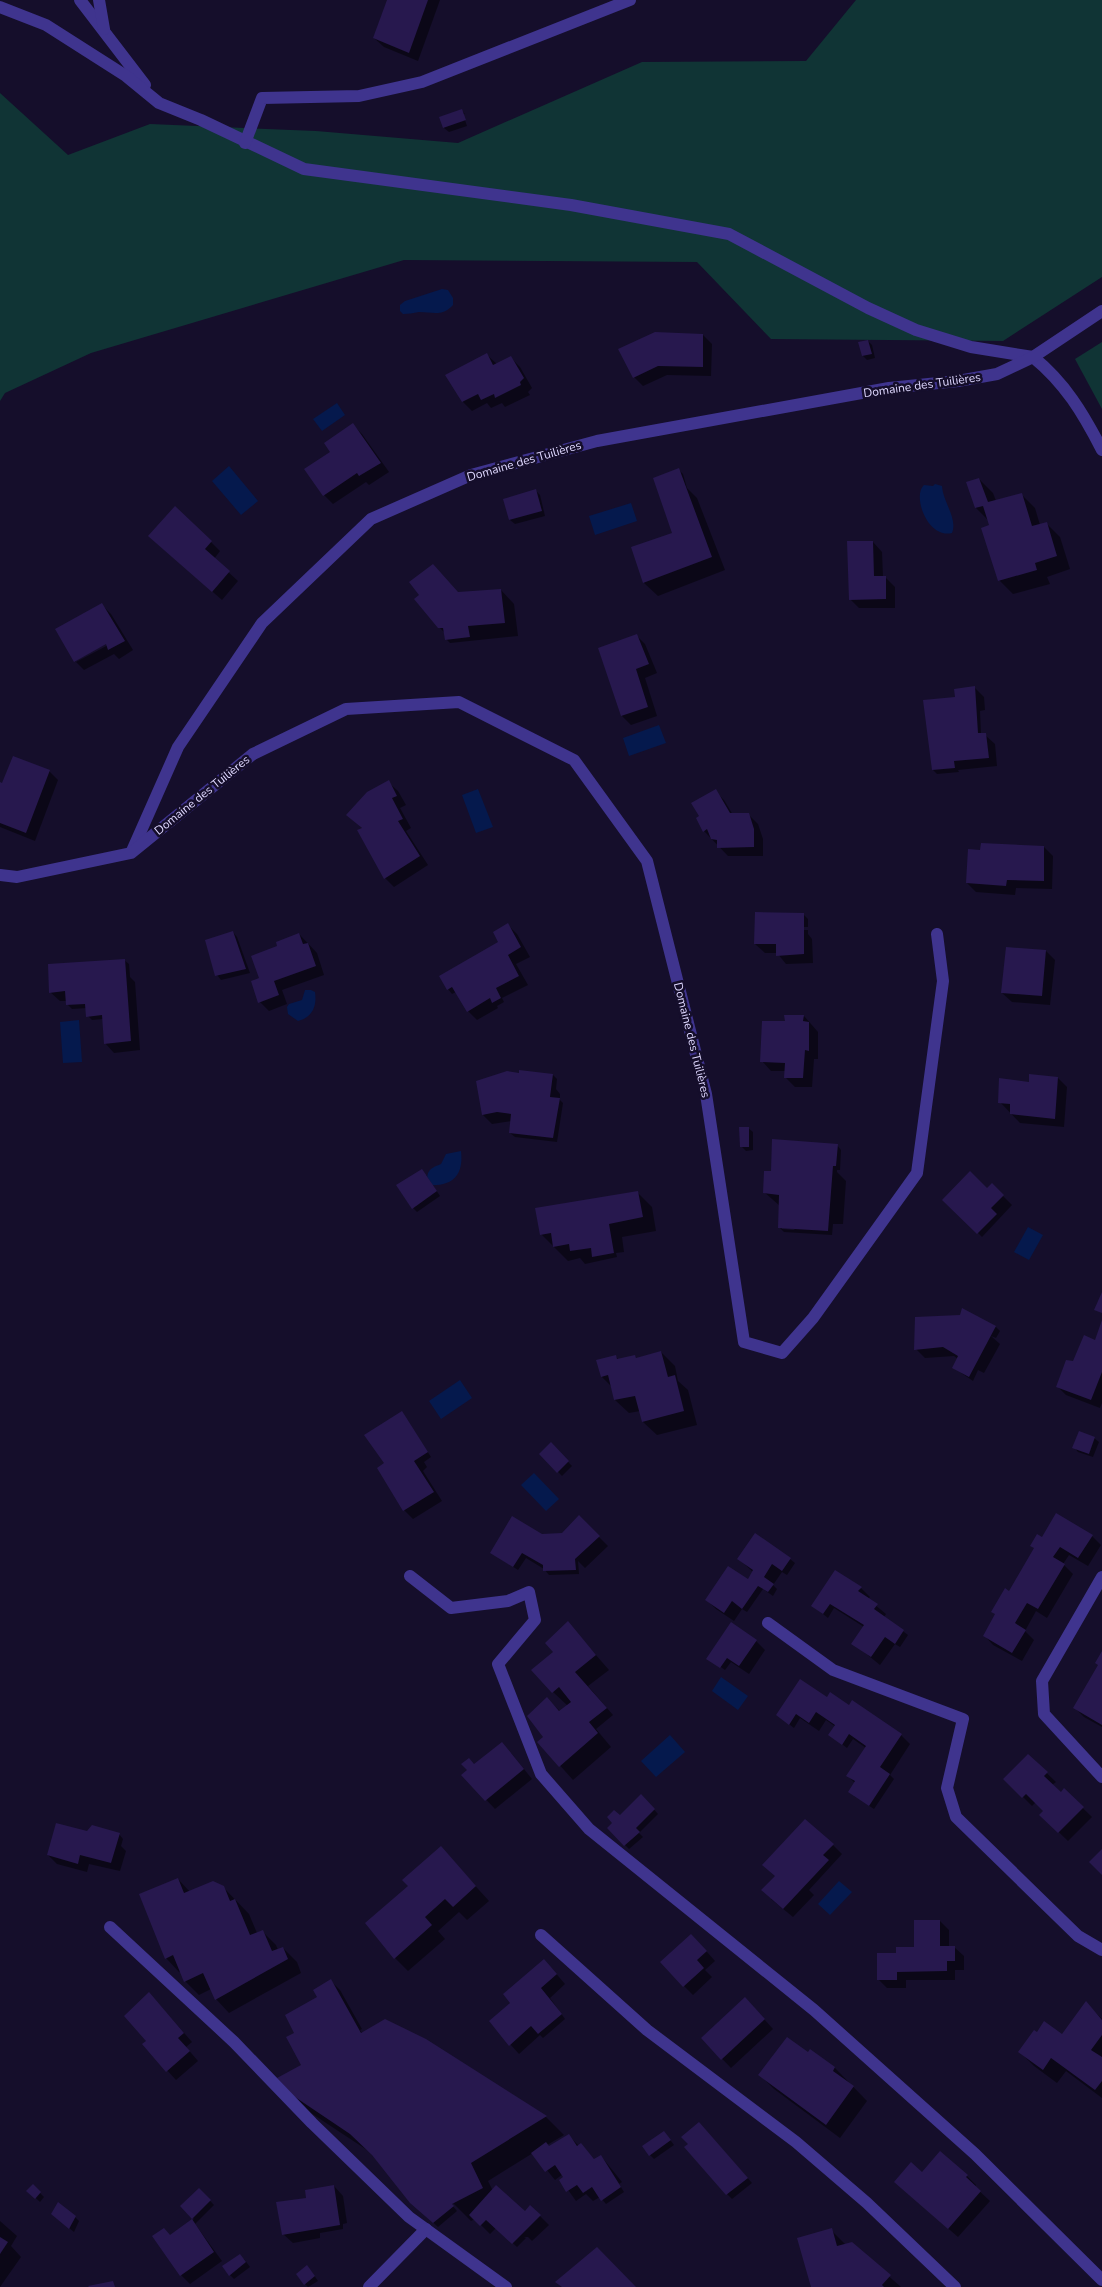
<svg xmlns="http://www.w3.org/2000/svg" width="1102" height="2287" font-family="'Nunito Sans',sans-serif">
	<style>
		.green { fill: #103435 }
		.water { fill: #05194d }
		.shadow { fill: #0007; fill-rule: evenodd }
		.building { fill: #27184e }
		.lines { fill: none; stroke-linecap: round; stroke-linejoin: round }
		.lane { stroke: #3f348e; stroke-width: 12 }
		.street { stroke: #3f348e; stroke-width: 12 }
		.labels { text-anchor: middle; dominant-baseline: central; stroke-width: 5; stroke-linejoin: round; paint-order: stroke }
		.street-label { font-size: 12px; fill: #dfd8ff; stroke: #150e2b }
	</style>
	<rect width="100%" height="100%" fill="#150e2b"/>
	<!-- green -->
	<g class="green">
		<polygon points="856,0 1102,0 1102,277 1003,341 771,339 697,262 404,260 91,353 5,393 0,401 0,93 68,155 150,124 316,131 458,143 642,62 806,61"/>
		<polygon points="1102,342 1102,409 1075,359"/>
	</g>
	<!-- water -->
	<g class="water">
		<path d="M442,289L448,290L453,298V305C442,317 433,312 419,312C413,313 408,314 403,314L400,311V305L405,301Z"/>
		<polygon points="337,403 345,415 322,431 313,419"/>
		<polygon points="229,466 258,501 241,515 212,481"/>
		<path d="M935,484L942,486C943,502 958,519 952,533C927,539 912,495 924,485L933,486Z"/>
		<polygon points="631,503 637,521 595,535 589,516"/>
		<polygon points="659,725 666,743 629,756 623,738"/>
		<polygon points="478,789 493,827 476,833 462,795"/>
		<path d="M305,990H311L315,992C317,1006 313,1017 298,1021L288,1014L287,1007L289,1004L302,1000Z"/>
		<polygon points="79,1020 82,1062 63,1063 60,1022"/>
		<path d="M461,1151C464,1176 452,1187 427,1185C427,1171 428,1169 441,1164L446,1154Z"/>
		<polygon points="1028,1227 1043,1235 1029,1260 1014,1252"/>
		<polygon points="460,1380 472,1398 441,1419 429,1401"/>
		<polygon points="534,1473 559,1499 546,1511 521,1485"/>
		<polygon points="721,1677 748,1696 738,1710 712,1691"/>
		<polygon points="670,1735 685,1752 656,1777 641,1761"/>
		<polygon points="839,1881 852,1892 830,1915 818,1904"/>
	</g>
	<!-- shadow -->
	<g class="shadow">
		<polygon points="388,0 440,0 418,61 384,47 374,38"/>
		<polygon points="462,111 465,114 463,114 467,126 449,132 444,128 441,118"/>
		<polygon points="703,335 712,344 711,376 667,375 643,386 634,377"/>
		<polygon points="868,341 872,345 875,358 867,360 863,356"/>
		<polygon points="487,355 497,364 511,358 520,367 532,388 528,392 530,395 505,407 502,403 491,408 487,403 472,411 463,402 447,375"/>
		<polygon points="353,425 362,434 389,472 369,485 366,482 333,504 324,495 332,452"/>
		<polygon points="679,470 683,474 687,488 697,498 725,570 658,596 644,583 632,548 673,534"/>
		<polygon points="979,479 993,493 996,501 1021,494 1035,508 1040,525 1046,523 1060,537 1070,569 1047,577 1050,584 1013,594 999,580 991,525 989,521 976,508"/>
		<polygon points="536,491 540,495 545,516 515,524 510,520 504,500"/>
		<polygon points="149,536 211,542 220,551 214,559 238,581 222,600"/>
		<polygon points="873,542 882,552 883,577 886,578 895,587 895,608 859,608 850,599"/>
		<polygon points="501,590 514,604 518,636 450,643 446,639 445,633 439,627 459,593"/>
		<polygon points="102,605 111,614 133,650 119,659 114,654 84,670 76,662 112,643 111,640 76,660 76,662 56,630"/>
		<polygon points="636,635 645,644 657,673 645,678 657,716 631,725 622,716 599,649"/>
		<polygon points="975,688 984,697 985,710 980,711 981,734 985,735 995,744 997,766 958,770 959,772 937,774 933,770 956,698"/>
		<polygon points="49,771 58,780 35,841 0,827 0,784"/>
		<polygon points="388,782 398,791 406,805 400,808 411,828 406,831 428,865 394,887 385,878 363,829 348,815"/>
		<polygon points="715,791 724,800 733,815 748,814 758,824 763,839 763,856 728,856 704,831"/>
		<polygon points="1044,847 1053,856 1052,889 1016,888 1015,895 976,892 967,883 982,851"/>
		<polygon points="803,914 808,919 808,927 801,927 801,930 808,930 808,934 812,939 813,963 786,964 777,953 765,953 755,944"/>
		<polygon points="508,925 517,934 530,957 516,964 528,985 502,998 504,1002 497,1006 498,1008 477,1020 468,1011 456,992 452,994 448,989 500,942"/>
		<polygon points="233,932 237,937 250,973 221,980 217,975"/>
		<polygon points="299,934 317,953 324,975 282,990 287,1004 269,1011 260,1002 279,947"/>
		<polygon points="1046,951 1055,960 1050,1005 1012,1002 1002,993"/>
		<polygon points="124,960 129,964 130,977 135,982 140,1050 114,1053 105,1043 103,1019 92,1020 88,1016 87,1008 72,1009 68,1005 67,1001 60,1001 50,992"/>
		<polygon points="804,1016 818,1032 818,1059 814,1059 812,1087 795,1087 786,1078 786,1071 771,1071 762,1061 786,1023"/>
		<polygon points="553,1075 557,1079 556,1089 560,1094 560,1100 563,1103 557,1142 515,1137 510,1133 512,1121 492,1124 483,1115"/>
		<polygon points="1058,1078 1067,1087 1064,1127 1020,1123 1000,1102 1030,1083"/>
		<polygon points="748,1128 753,1132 753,1150 746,1151 741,1146"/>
		<path d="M837,1145L841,1150L840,1170H837V1172L846,1181L843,1224H833L832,1235L784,1232L779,1227L780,1206L764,1192L772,1172ZM782,1227L792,1228L795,1230L782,1229Z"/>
		<polygon points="426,1175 440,1196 417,1212 413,1208"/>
		<polygon points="987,1190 1001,1194 1012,1205 982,1237 955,1210"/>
		<polygon points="638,1193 652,1207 656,1231 622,1237 624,1252 616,1253 617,1257 585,1264 580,1258 568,1261 541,1234"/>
		<polygon points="996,1327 1000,1331 996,1338 991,1336 1000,1344 984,1373 978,1370 973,1381 954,1368 958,1359 954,1356 925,1358 916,1349"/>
		<polygon points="1102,1331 1102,1403 1100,1408 1066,1395 1057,1386 1073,1363 1095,1341"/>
		<polygon points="661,1352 675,1366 678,1381 688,1390 697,1425 657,1435 643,1422 640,1411 629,1413 615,1400 611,1386 602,1377 615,1356 619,1360 635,1356 637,1359"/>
		<polygon points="402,1413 431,1457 424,1462 427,1467 423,1471 442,1501 413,1519 404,1510 385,1464"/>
		<polygon points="1094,1438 1099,1442 1093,1457 1078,1452 1074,1447"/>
		<polygon points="551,1444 572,1466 562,1476 541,1454"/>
		<polygon points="579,1517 608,1546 585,1568 578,1561 579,1574 549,1575 544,1569 526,1558 518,1570 492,1553 542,1535 562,1534"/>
		<polygon points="1092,1536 1101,1545 1088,1566 1069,1555 1063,1564 1073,1574 1047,1618 1036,1611 1025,1631 1034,1640 1022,1661 993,1645 984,1635 1042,1538"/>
		<polygon points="739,1559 790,1559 795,1563 787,1575 782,1572 773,1585 777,1589 773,1596 763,1589 747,1612 742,1609 734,1621 716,1609 707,1600 748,1580 753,1572"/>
		<polygon points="861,1588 870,1597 868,1599 886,1614 884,1617 908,1635 900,1647 895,1644 880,1665 853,1643 864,1627 834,1608 828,1618 813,1606"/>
		<polygon points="568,1623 609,1670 588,1686 613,1715 596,1729 611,1747 573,1780 539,1742 545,1738 547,1699 561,1712 568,1706 553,1692 555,1652"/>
		<polygon points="756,1641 765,1650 749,1674 731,1662 725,1670 711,1660"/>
		<polygon points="1102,1653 1102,1727 1084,1717 1075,1708 1099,1666"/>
		<polygon points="827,1698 849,1706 852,1702 901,1735 910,1744 890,1775 894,1779 874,1809 854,1796 855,1783 848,1776 866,1748 853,1739 847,1748 830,1735 836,1727 826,1720 819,1731 800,1718 794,1728 777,1715"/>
		<polygon points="511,1753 532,1779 495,1809 463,1775 474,1765"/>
		<polygon points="1028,1755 1056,1782 1052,1785 1061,1794 1064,1790 1092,1817 1068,1841 1041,1815 1045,1811 1036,1802 1032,1806 1005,1779"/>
		<polygon points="641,1795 658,1814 639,1833 643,1837 629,1849 608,1828"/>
		<polygon points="88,1832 119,1834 123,1839 121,1846 126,1851 120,1871 89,1864 87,1872 57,1864 48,1855"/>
		<polygon points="833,1845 842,1854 809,1890 814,1895 793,1917 771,1899"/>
		<polygon points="441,1848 489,1901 467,1920 459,1912 438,1931 445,1939 408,1971 395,1958 409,1886"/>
		<polygon points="178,1879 190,1892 223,1887 249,1914 257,1933 262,1931 276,1945 278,1950 283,1948 297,1962 301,1973 229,2013 216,1999 211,1989 199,1995 185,1981 181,1971 179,1972 166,1958"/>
		<polygon points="940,1921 949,1930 949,1947 954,1947 964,1956 964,1970 955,1970 955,1980 906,1980 906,1988 887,1988 878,1979 916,1948"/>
		<polygon points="700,1944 715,1961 705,1970 712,1977 693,1995 684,1986"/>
		<polygon points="553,1970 565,1984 550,1998 565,2019 543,2038 540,2035 519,2054 490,2022"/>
		<polygon points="331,1981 340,1990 362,2029 360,2030 362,2033 426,2040 546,2117 564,2135 547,2145 550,2147 568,2135 579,2146 581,2145 595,2160 601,2156 622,2182 619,2184 624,2192 606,2204 600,2197 593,2201 586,2194 576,2201 561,2180 564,2177 563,2174 555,2180 533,2153 488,2181 493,2191 525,2212 540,2216 549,2225 532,2241 528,2237 524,2237 526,2238 517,2247 496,2228 490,2234 475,2219 471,2221 453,2203 452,2205 457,2211 438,2227 411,2202 370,2152 311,2113 292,2094 303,2065 296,2033"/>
		<polygon points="158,2003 192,2042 186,2047 198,2061 176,2080 143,2044 148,2041"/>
		<polygon points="1086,2003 1102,2019 1102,2098 1066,2071 1057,2083 1034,2066 1020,2052 1062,2036"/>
		<polygon points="754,2008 773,2029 731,2068 702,2038"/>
		<polygon points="811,2051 835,2068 867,2101 840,2138 774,2089 760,2075 808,2054"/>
		<polygon points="668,2137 674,2145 654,2159 650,2155"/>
		<polygon points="714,2140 752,2183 732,2199 723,2190"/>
		<polygon points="941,2153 967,2176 976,2185 975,2187 990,2201 958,2237 905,2191"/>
		<polygon points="33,2186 44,2197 40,2202 28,2191"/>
		<polygon points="334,2186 343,2196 347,2223 343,2224 343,2229 320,2233 320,2238 293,2243 283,2234 307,2199"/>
		<polygon points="199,2189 214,2205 195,2224 222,2261 190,2284 181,2275 170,2236 194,2219 182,2206"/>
		<polygon points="75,2217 79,2221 74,2232 57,2218"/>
		<polygon points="0,2221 17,2236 11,2246 21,2257 0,2287"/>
		<polygon points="831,2230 846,2245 852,2244 901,2287 812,2287"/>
		<polygon points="244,2259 250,2267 234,2279 230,2275"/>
		<polygon points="311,2271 318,2281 308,2287 305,2284"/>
	</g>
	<!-- building -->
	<g class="building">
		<polygon points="387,0 428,0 409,53 373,38"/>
		<polygon points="462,109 466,120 443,128 439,117"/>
		<polygon points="655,332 703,334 703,367 658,366 633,378 618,349"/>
		<polygon points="868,340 872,354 862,356 858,342"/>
		<polygon points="487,353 493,365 511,356 524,378 520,382 521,385 495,398 494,394 481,400 478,394 462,402 445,375"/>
		<polygon points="353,423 381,463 359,476 357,473 323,496 304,469 330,452 324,443"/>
		<polygon points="679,468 712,557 643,583 631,547 672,533 653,478"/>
		<polygon points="979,478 988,502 1022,493 1032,526 1047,522 1057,556 1035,563 1037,570 998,581 981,528 989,525 983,506 975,508 966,482"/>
		<polygon points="536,489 542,511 509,520 503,499"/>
		<polygon points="175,506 212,541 205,549 230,571 212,592 148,536"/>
		<polygon points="847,541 873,541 874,576 886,576 886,599 849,600"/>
		<polygon points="433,564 458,592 501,589 505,623 468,626 470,637 445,640 443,628 438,628 414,599 419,595 409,582"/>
		<polygon points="102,603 125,641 108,650 106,644 74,662 55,629"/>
		<polygon points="637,634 649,664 636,669 648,707 621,716 598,648"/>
		<polygon points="975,686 978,733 986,733 989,758 954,761 955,768 932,770 923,700 955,697 954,689"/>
		<polygon points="13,756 50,770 26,833 0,823 0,782 2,783"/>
		<polygon points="389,780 397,796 392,798 403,819 398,821 420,856 384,879 357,830 362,828 346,815 367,792"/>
		<polygon points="716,789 730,813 749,813 754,829 754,847 717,848 717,840 711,839 707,829 703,832 696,818 699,816 691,803"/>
		<polygon points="981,843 1044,846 1044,881 1007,880 1006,886 966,883 968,849 980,850"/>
		<polygon points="755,912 804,913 804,954 776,956 776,944 754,944"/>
		<polygon points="508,923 521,947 508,955 519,976 496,988 501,998 492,1003 490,998 467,1012 452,987 447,990 439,976 498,942 493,932"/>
		<polygon points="233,931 246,969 215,976 205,940"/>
		<polygon points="299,933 303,944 308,943 316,966 274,981 279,995 258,1003 251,981 259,978 251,956 277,946 276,942"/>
		<polygon points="1006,947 1046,950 1042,996 1001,993"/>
		<polygon points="125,959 131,1041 104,1044 102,1015 86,1017 85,1004 66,1005 65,991 49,993 48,964"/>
		<polygon points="784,1015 804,1015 803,1021 809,1022 809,1051 805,1050 803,1078 784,1078 785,1063 760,1062 762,1021 785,1021"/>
		<polygon points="519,1070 553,1074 550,1097 560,1098 553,1138 509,1133 511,1114 497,1112 482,1115 476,1081 507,1071 519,1073"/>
		<polygon points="1029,1074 1058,1077 1055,1119 1010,1114 1010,1104 998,1103 999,1078 1029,1082"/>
		<polygon points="739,1127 749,1127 749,1147 740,1147"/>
		<polygon points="772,1139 838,1144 836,1166 833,1166 828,1231 778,1228 779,1195 763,1193 764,1171 771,1171"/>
		<polygon points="422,1169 437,1191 412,1209 396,1185"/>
		<polygon points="970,1171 987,1188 992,1183 1004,1195 991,1208 997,1214 977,1234 942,1200"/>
		<polygon points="638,1191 643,1217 609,1224 614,1253 592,1257 591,1248 570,1251 569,1244 553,1247 551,1233 540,1235 535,1208"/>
		<polygon points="1102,1292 1102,1313 1094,1310"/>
		<polygon points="962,1308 996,1326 969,1377 952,1368 958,1356 943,1347 914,1350 915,1317 960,1315"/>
		<polygon points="1102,1320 1102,1372 1091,1400 1056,1387 1066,1360 1073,1361 1084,1335 1095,1340"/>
		<polygon points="661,1351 668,1377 675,1375 684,1411 642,1422 635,1396 614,1400 608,1375 601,1377 596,1360 616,1355 617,1359 635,1355 636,1358"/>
		<polygon points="402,1411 428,1452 414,1461 434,1492 403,1511 377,1468 384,1463 364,1435"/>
		<polygon points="1079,1431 1095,1437 1089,1454 1072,1448"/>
		<polygon points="551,1442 569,1461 557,1473 539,1454"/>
		<polygon points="1056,1513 1093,1535 1078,1558 1060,1547 1053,1557 1065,1564 1038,1609 1027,1603 1015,1623 1026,1630 1012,1653 983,1636 995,1614 991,1612 1005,1588 1009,1591 1034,1548 1030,1546 1037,1534 1042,1537"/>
		<polygon points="579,1515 600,1536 575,1559 576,1570 543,1571 543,1565 522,1553 513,1567 490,1553 512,1516 542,1534 562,1533"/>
		<polygon points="755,1533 791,1558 782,1571 772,1564 764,1577 774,1584 768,1592 758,1586 742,1609 732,1601 724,1613 705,1600 728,1566 748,1579 753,1570 737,1559"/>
		<polygon points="835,1570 862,1587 858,1591 878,1604 874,1609 904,1630 895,1644 885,1637 871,1657 851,1644 864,1625 830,1604 823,1614 811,1606"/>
		<polygon points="568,1621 596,1655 575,1672 607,1708 589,1722 598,1733 559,1767 537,1742 543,1737 527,1716 547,1697 559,1711 571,1702 559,1687 552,1693 531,1670 553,1652 545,1643"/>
		<polygon points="731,1622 757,1640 739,1666 727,1658 720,1668 706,1659"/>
		<polygon points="1102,1651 1102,1725 1073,1708 1098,1665 1095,1663"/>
		<polygon points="800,1679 827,1697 830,1692 849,1705 852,1700 902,1734 880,1767 890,1774 869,1806 848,1792 855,1781 846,1776 866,1746 849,1734 842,1745 828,1735 835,1725 816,1712 809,1723 796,1714 789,1725 776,1715"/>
		<polygon points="502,1742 524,1769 485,1801 461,1775 467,1770 461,1764 469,1758 474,1764"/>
		<polygon points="1028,1754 1048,1772 1044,1776 1061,1792 1064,1788 1084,1807 1058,1833 1039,1815 1043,1811 1026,1794 1022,1798 1003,1779"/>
		<polygon points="641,1794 655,1809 636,1828 640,1832 624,1846 607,1828 612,1823 607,1817 614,1810 620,1815"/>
		<polygon points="805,1819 834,1844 823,1855 829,1860 783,1909 761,1890 775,1876 762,1865"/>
		<polygon points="56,1823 87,1831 92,1825 120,1833 111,1863 80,1855 78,1864 47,1855"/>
		<polygon points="441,1846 476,1886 453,1907 445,1899 425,1917 432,1925 394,1959 365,1923 408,1886 402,1880"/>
		<polygon points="1102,1849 1102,1875 1089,1862"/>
		<polygon points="178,1878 184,1893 213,1881 224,1886 230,1901 235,1899 250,1935 263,1930 272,1951 283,1947 288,1959 215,2000 203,1973 184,1982 173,1955 165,1959 139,1894"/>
		<polygon points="914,1920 940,1920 940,1946 955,1946 955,1961 947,1961 947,1971 897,1972 897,1980 877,1980 877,1953 896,1953 896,1947 914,1947"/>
		<polygon points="691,1934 707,1951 697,1960 704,1968 683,1987 660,1962"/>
		<polygon points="544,1959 557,1974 541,1988 562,2014 538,2034 531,2026 509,2046 489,2021 510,2003 503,1994"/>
		<polygon points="331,1979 361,2033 385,2019 426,2039 547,2116 471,2163 483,2188 452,2204 454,2206 433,2223 410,2203 372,2155 350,2134 292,2095 277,2078 301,2065 286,2037 294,2033 285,2015 317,1997 313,1990"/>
		<polygon points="149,1992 184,2033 178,2038 190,2051 166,2072 142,2044 146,2041 124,2016"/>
		<polygon points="745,1997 765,2019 721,2060 701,2038"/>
		<polygon points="1086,2001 1102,2020 1102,2035 1091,2050 1102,2057 1102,2081 1095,2090 1051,2058 1043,2070 1018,2052 1034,2030 1037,2032 1044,2021 1062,2034"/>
		<polygon points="787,2037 808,2052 810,2049 835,2067 833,2071 854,2086 826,2125 758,2075"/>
		<polygon points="699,2122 748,2178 726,2195 684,2147 688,2144 681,2137"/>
		<polygon points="664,2131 671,2140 649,2156 642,2146"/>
		<polygon points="569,2134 577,2146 581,2143 594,2159 601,2155 621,2187 601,2201 592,2187 583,2193 577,2185 566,2192 559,2180 563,2177 555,2165 545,2172 531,2153 546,2142 549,2146"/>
		<polygon points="940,2151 968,2175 966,2177 981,2191 948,2229 894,2182 911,2162 922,2172"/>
		<polygon points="33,2184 41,2192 35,2199 26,2191"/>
		<polygon points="334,2185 340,2225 282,2235 276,2202 306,2198 305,2190"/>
		<polygon points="496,2185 525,2211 530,2205 541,2215 512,2244 486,2220 480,2226 469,2215"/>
		<polygon points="199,2188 211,2200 192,2219 180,2206"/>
		<polygon points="58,2202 76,2216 69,2229 51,2214"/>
		<polygon points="192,2219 214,2252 180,2276 152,2236 164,2228 170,2235"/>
		<polygon points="832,2228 837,2246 852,2242 891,2275 882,2285 884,2287 811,2287 797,2238"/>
		<polygon points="0,2237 8,2242 0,2254"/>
		<polygon points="597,2247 636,2287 562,2287 555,2282"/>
		<polygon points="240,2254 246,2262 229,2276 222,2266"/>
		<polygon points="307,2265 315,2276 304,2285 296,2274"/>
		<polygon points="113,2281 115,2287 89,2287 88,2286"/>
	</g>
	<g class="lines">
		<!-- lane -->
		<g class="lane">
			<polyline points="80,0 145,85"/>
			<polyline points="99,0 104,29"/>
			<polyline points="0,7 46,25 126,76 159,103 201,120 304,169 571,205 729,234 868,308 916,330 971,347 1033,357"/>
			<polyline points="245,143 262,98 359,96 422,82 630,0"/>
			<polyline points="410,1576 451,1608 508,1601 529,1592 535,1620 498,1664 541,1774 589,1829 814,2010 975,2154 1102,2280"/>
			<polyline points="768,1623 833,1670 963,1719 947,1788 956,1817 1078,1936 1102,1950"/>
			<polyline points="110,1927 234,2042 312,2123 409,2217 506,2287"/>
			<polyline points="541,1935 647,2030 796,2142 867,2203 955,2287"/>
			<polyline points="369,2287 426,2229"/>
		</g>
		<!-- street -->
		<g class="street">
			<path d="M1033,357C1065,383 1083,413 1102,450"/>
			<polyline points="132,851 178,747 262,623 371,519 471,475 597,441 889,388 958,381 997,374 1033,357 1102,311"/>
			<polyline points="0,875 17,877 131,853 253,754 346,709 459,702 574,760 647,861 706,1094 744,1342 782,1353 813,1318 917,1173 943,981 937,934"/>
			<polyline points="1102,1577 1042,1681 1044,1714 1102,1777"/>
		</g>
	</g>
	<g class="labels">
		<!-- street labels -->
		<g class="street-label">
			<text transform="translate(922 385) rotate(-8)">Domaine des Tuilières</text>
			<text transform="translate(524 461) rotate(-16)">Domaine des Tuilières</text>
			<text transform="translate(202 795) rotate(-39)">Domaine des Tuilières</text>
			<text transform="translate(692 1040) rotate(76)">Domaine des Tuilières</text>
		</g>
	</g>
</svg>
